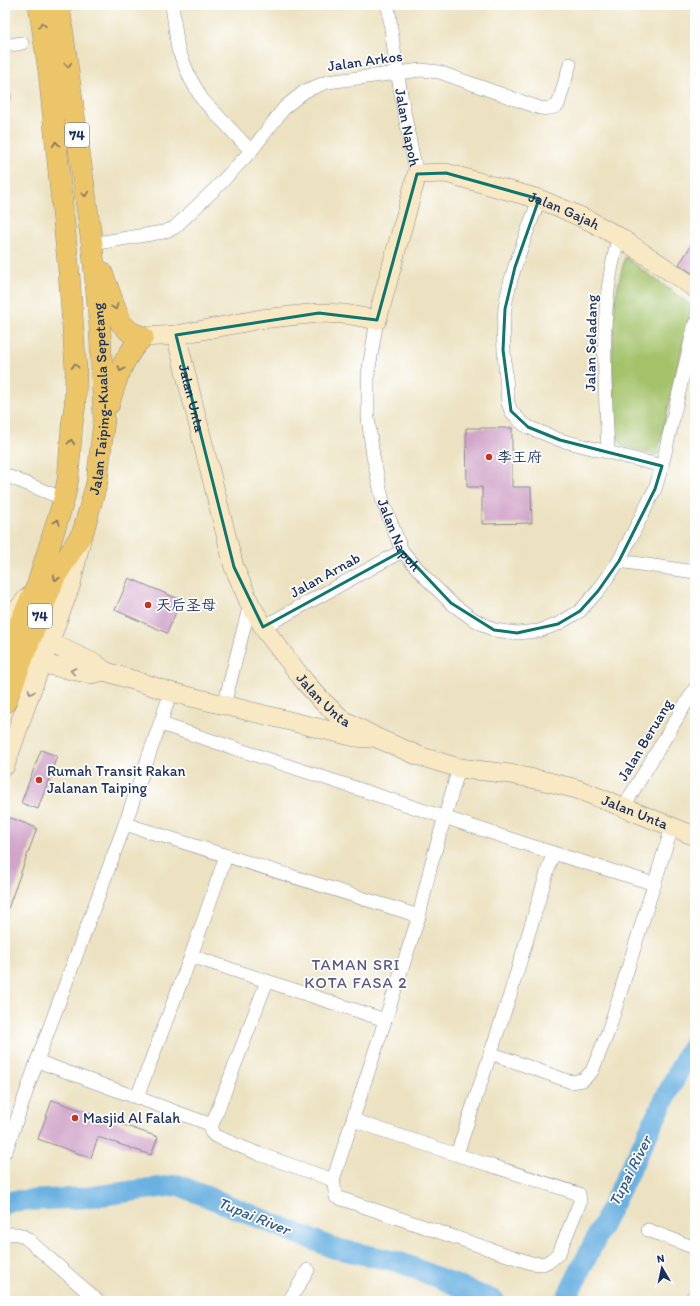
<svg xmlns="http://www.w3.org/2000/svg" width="700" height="1306" font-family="Itim,'LXGW WenKai TC',sans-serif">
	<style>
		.green { fill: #a4c26a; stroke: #607864 }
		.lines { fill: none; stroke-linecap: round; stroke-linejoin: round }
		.river { stroke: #6ab1e1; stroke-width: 21 }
		.building { fill: #d1a5c9 }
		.street-casing { stroke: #848890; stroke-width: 14 }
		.secondary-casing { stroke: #848890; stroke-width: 20 }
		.primary-casing { stroke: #848890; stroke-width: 22 }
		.street { stroke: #fff; stroke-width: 13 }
		.secondary { stroke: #f8e8c3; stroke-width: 19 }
		.primary { stroke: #edc569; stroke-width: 21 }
		.oneway { stroke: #797263 }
		.oneway2 { stroke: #8a8c90 }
		.marked { fill: none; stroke: #0f766e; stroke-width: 3; stroke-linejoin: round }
		.poi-dot { fill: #c8321e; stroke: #fff; stroke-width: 1.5 }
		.labels { text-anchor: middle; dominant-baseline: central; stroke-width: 3.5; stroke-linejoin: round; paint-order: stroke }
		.shield { fill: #fff; stroke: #5f6d8e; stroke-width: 1 }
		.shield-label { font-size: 14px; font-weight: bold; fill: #1b2f5e }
		.street-label { font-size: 15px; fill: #1b2f5e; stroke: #fff }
		.poi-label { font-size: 15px; fill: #1b2f5e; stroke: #fff; text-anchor: start }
		.neighbourhood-label { font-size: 16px; letter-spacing: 1px; fill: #5b5883; stroke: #fff }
		.water-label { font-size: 16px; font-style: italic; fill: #375c8c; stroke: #fff }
	</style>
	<rect width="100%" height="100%" fill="#fff"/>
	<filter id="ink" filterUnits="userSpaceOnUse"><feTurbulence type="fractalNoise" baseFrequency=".025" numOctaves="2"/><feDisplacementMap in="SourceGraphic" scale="8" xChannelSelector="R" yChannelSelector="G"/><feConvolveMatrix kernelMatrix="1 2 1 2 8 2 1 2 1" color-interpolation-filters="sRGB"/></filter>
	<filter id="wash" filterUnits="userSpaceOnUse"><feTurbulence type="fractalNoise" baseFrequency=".012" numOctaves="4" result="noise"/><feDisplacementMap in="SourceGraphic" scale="16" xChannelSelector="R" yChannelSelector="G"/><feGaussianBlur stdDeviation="0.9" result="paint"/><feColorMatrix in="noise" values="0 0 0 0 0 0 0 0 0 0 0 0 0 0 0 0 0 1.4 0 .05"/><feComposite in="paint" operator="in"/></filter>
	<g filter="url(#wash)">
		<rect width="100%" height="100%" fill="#ece2c1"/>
		<!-- green -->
		<polygon class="green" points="625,257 692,306 657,456 622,445 616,435 612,369 615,298"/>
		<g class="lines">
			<!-- river -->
			<g class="river">
				<polyline points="5,1204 11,1201 81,1198 178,1185 333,1248 399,1262 495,1301"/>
				<polyline points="565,1301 686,1056 695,1042"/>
			</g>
		</g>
		<g id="blocks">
			<!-- building -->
			<g class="building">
				<polygon points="695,240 695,275 679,264"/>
				<polygon points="466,428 512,428 512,487 531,487 532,523 482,524 482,487 467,487"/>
				<polygon points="129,578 181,600 167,633 115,610"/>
				<polygon points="41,750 57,756 38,809 21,803"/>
				<polygon points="11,818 37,828 6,914 5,914 5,820"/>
				<polygon points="52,1100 158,1137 151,1155 98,1137 91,1158 38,1139"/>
			</g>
		</g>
	</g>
	<g filter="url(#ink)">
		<use href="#blocks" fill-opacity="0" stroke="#848890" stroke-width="1"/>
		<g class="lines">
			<defs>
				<g id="street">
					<polyline points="172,5 178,49 190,78 202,99 251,151"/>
					<path id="s1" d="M388,5C395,62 404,118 417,174"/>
					<polyline points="5,46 22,43"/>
					<polyline points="695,91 695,94"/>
					<polyline points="5,95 5,96"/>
					<path d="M539,199C527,234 510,272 505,308C501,340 506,371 508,403L511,411L522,423L528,427L560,440L662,466"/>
					<path d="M92,244L163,232L174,228L216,188L251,151L285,107L305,91L327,82L421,70L439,72L540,108C547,109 552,109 558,105L570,64"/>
					<path id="s2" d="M377,320L368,374V418L373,456L383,502L402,551L425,577L451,603L473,619L494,630L517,633L539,631L558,624L580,611L598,591L619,561L655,489L662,466L695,323"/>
					<path d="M608,451C605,380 598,307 619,237"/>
					<polyline points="5,475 64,499"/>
					<polyline points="619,561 695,572"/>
					<polyline points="263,627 402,551"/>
					<polyline points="224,705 250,604"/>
					<polyline points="161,724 553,853 655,884"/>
					<polyline points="623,808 695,688"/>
					<polyline points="125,824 419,916"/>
					<polyline points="191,956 385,1020"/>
					<polyline points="490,1053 571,1082 583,1080 592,1071 608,1032 672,827"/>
					<polyline points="37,1061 212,1125 211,1132 215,1136 259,1154 333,1180"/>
					<polyline points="137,1097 191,956 226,856"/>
					<path d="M353,1120C427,1146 503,1169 579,1194L580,1202L559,1253L551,1260L543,1264L531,1263L336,1197L333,1180L419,916L431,865L459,768"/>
					<polyline points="212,1125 267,981"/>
					<polyline points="6,1151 37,1061 125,824 171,692"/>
					<polyline points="457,1154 509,998 553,853"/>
					<polyline points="648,1230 695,1248"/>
					<path d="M5,1235C14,1233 19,1233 26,1238L98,1301"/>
					<polyline points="289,1301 308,1270"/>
					<polyline points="691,1301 695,1294"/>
				</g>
				<g id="secondary">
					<path id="s3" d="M176,335L234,567L250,604L268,634L305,682L323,702L342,719L377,738L419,756L459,768L510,774L545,781L577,789L695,836"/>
					<path id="s4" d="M143,337L176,335L261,319L319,313L345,314L377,320L417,174L446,173L539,199L563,209L590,221L619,237L695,288"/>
					<polyline points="5,625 27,598"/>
					<polyline points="50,643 96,664 104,671 171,692 355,737 368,738"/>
					<polyline points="42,664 91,674 104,671"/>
					<polyline points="5,766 30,694 71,584 81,540"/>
				</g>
				<g id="primary">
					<path d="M102,272L121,323L130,332L143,337C124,355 116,379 109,404"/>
					<polyline points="5,655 37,586 64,499 68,479 72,425 75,405 76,370 69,273 49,73 39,5"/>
					<path id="s5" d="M5,703L55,577L83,532L97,482L104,420L100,328L92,244L59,5"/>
				</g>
			</defs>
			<!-- street casing -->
			<use href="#street" class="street-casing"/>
			<!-- secondary casing -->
			<use href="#secondary" class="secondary-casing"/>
			<!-- primary casing -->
			<use href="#primary" class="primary-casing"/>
			<!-- street -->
			<use href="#street" class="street"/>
			<!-- secondary -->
			<use href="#secondary" class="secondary"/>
			<!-- primary -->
			<use href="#primary" class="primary"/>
		</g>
		<!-- one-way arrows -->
		<defs><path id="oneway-chevron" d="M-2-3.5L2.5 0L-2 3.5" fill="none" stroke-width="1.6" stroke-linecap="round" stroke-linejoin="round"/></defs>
		<g class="oneway">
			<use href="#oneway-chevron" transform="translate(42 25) rotate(-99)"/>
			<use href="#oneway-chevron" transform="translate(68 65) rotate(82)"/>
			<use href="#oneway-chevron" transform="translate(56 144) rotate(-96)"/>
			<use href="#oneway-chevron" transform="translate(85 194) rotate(82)"/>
			<use href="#oneway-chevron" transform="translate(115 307) rotate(69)"/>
			<use href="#oneway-chevron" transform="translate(75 366) rotate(-93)"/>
			<use href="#oneway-chevron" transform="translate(121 369) rotate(112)"/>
			<use href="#oneway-chevron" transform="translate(71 442) rotate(-86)"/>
			<use href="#oneway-chevron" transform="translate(57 522) rotate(-73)"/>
			<use href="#oneway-chevron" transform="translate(56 578) rotate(116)"/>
		</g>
		<g class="oneway2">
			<use href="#oneway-chevron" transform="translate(73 671) rotate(-168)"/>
			<use href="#oneway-chevron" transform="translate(31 692) rotate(110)"/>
		</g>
	</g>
	<!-- marked area -->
	<path class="marked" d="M446,173L539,199L515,267L505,309L503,350L511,411L528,427L560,440L662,466L655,489L619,561L598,591L580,611L558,624L517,633L494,630L451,603L402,551L263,627L234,567L176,335L319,313L377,320L417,174Z"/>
	<!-- markers -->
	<g class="poi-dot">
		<circle cx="489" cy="457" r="4"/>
		<circle cx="148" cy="605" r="4"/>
		<circle cx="39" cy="780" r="4"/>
		<circle cx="75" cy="1118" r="4"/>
	</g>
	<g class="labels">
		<!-- shield labels -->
		<g class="shield">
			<rect x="65" y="123" width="24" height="24" rx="3"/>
			<rect x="28" y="604" width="24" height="24" rx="3"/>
		</g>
		<g class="shield-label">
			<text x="77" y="135">74</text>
			<text x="40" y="616">74</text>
		</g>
		<!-- street labels -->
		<g class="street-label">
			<text transform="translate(365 61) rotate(-8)">Jalan Arkos</text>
			<text stroke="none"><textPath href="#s1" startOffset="124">Jalan Napoh</textPath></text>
			<text stroke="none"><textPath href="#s4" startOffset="541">Jalan Gajah</textPath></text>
			<text transform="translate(591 343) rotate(-89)">Jalan Seladang</text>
			<text stroke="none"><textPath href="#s5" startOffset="324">Jalan Taiping-Kuala Sepetang</textPath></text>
			<text stroke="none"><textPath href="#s3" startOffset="65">Jalan Unta</textPath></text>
			<text stroke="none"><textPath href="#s2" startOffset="221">Jalan Napoh</textPath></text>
			<text transform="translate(325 575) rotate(-29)">Jalan Arnab</text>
			<text stroke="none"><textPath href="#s3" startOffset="401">Jalan Unta</textPath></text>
			<text transform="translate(645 740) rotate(-59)">Jalan Beruang</text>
			<text stroke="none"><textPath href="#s3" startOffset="737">Jalan Unta</textPath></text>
		</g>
		<!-- poi labels -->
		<g class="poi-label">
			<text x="497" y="457">李王府</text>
			<text x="156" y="605">天后圣母</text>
			<text x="47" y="771">Rumah Transit Rakan<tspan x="47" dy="17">Jalanan Taiping</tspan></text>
			<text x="83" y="1118">Masjid Al Falah</text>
		</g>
		<!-- neighbourhood labels -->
		<g class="neighbourhood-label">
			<text x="356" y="964">TAMAN SRI<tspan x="356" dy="18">KOTA FASA 2</tspan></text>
		</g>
		<!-- water labels -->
		<g class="water-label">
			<text transform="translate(630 1171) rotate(-63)">Tupai River</text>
			<text transform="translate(254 1216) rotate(22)">Tupai River</text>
		</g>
	</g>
	<!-- margin -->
	<rect width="700" height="1306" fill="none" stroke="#fff" stroke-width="20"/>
	<!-- north arrow -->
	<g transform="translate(662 1268) rotate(351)" stroke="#ffffff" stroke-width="3" paint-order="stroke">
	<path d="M0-3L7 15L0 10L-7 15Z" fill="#1b2f5e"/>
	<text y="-6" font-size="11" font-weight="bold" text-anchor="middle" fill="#1b2f5e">N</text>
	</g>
</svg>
